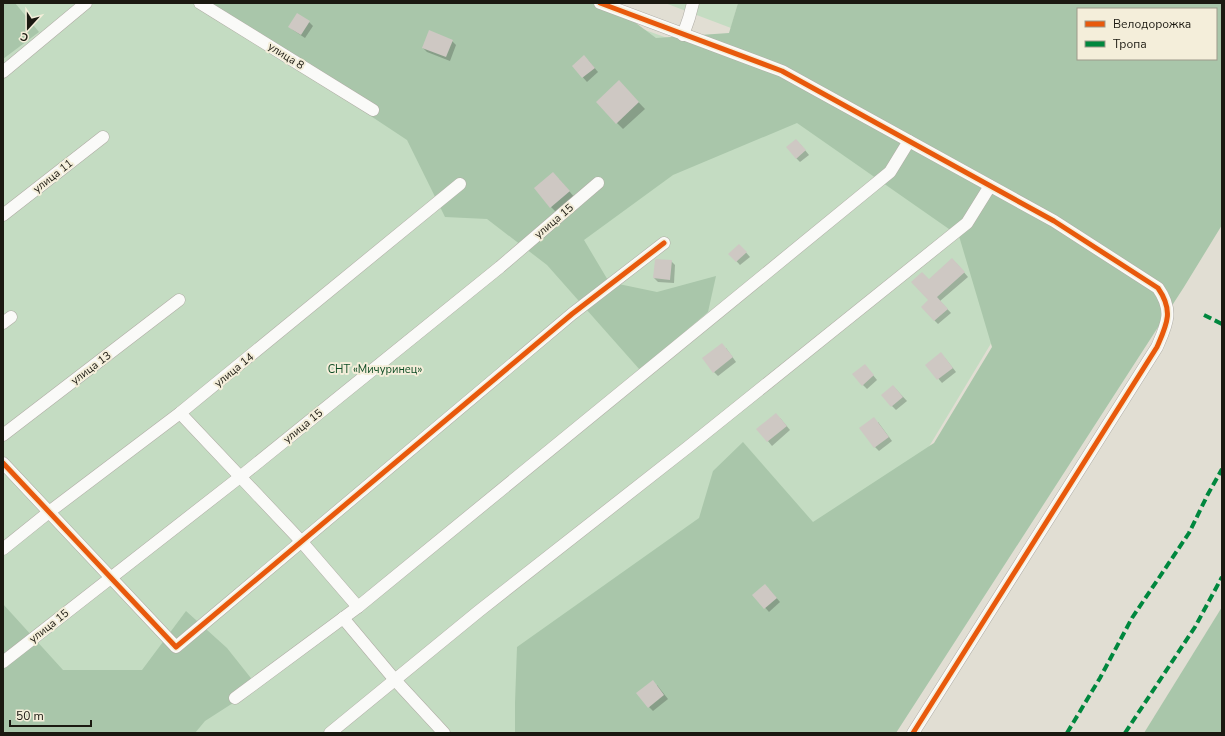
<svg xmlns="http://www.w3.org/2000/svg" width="1225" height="736" font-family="'Nunito Sans',sans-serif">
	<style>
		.green { fill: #c4dcc2 }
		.forest { fill: #a9c6aa; fill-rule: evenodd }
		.shadow { fill: #0003 }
		.building { fill: #cec8c3 }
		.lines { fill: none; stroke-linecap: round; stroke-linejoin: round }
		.minor-casing { stroke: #b0ada5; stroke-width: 13 }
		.minor { stroke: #fafaf8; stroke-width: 12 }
		.quiet { stroke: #00873e; stroke-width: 4; stroke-dasharray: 8 4; stroke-linecap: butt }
		.cycleway-casing { stroke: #f4eeda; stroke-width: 8 }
		.cycleway { stroke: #e8590c; stroke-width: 5 }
		.labels { text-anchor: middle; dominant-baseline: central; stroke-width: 4; stroke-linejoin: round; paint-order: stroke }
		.street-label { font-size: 11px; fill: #1b1911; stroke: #f4eeda }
		.park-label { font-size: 11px; fill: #0e4c24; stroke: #f4eeda }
	</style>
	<rect width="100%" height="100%" fill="#e1ded3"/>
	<!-- green -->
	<g class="green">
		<polygon points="3,3 569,3 749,67 1055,237 757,733 3,733"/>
		<polygon points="665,3 738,3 731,28"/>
	</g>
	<!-- forest -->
	<g class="forest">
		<polygon points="3,3 15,3 39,32 3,59"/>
		<path d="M200,3H609L656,38L729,33L738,3H1222V225L1184,287L896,733H515V703L517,647L699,518L713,471L743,442L813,522L934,443L992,347L959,236L797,123L673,175L584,240L609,282L657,292L716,276L708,312L640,370L547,265L487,219L445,217L407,140ZM1078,9H1216V59H1078Z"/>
		<polygon points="3,604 63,670 142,670 186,611 227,648 258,687 205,721 195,733 3,733"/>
		<polygon points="1222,607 1222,733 1144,733"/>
	</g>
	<!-- shadow -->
	<g class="shadow">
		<polygon points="309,22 313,26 305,38 293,30 289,26"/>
		<polygon points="452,41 456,45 450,61 427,52 423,48"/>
		<polygon points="588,60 598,72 587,82 573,66"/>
		<polygon points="625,88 645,109 623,129 617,123"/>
		<polygon points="800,144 809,155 800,162 796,158"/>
		<polygon points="559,179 575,198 557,213 551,207"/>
		<polygon points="743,249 750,257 740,265 730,254"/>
		<polygon points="671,261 675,265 674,283 658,282 654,278"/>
		<polygon points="956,263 968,277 940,301 951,313 938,324 934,320 930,300 929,280"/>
		<polygon points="726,348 736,362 718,376 714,372"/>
		<polygon points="945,358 956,372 942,383 927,365"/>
		<polygon points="868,369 877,380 867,389 863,385"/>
		<polygon points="893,386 907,401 896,410 892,406"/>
		<polygon points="780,418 790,430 772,446 758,429"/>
		<polygon points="878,422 892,441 879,451 875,447"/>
		<polygon points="769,589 780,602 769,612 754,595"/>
		<polygon points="657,685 668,699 653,711 649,707"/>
	</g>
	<!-- building -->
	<g class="building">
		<polygon points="297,13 310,21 301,35 288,27"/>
		<polygon points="429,30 453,40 446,57 422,48"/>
		<polygon points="584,55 595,68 582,78 572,66"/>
		<polygon points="619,80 639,102 616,124 596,102"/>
		<polygon points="796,139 806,150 796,159 786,147"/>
		<polygon points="553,172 570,191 550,208 534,188"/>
		<polygon points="739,244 747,252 736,262 728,254"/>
		<polygon points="952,258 965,272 937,297 948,309 934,321 921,307 928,300 911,282 922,272 929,279"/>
		<polygon points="656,259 672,260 670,280 653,278 655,260"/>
		<polygon points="722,343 733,357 713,373 702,358"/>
		<polygon points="941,352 953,368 937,380 925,365"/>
		<polygon points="865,364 874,375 862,386 852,374"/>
		<polygon points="893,385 903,397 891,407 881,395"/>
		<polygon points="776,413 787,426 767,442 756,429"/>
		<polygon points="874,417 889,437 874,448 859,428"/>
		<polygon points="765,584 777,598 764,609 752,595"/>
		<polygon points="653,680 664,695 648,708 636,693"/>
	</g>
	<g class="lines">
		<defs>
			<g id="minor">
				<polyline points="200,3 373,110"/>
				<path d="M600,3L782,71L1054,221L1158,288C1174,311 1167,324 1157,347L913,733"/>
				<polyline points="683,35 689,18 693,3"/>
				<polyline points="3,72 86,3"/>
				<polyline points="3,215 103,137"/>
				<polyline points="3,323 11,317"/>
				<polyline points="180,413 301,541 358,607"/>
				<polyline points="3,435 179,300"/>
				<polyline points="3,463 176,647 572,314 664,243"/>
				<polyline points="3,549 49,512 180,413 460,184"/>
				<polyline points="343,618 395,680 444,733"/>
				<polyline points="3,662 240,477 500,267 598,183"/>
				<polyline points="235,698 358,607 890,172 909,141"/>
				<polyline points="330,733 479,611 688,447 967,223 990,186"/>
			</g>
		</defs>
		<!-- minor casing -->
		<use href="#minor" class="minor-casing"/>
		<!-- minor -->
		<use href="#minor" class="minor"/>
		<!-- quiet -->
		<g class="quiet">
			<polyline points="1204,315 1222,324"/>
			<polyline points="1067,733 1100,678 1132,618 1189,533 1208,494 1222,469"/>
			<polyline points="1125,733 1195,627 1222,577"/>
		</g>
		<defs>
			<g id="cycleway">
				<path d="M600,3L782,71L1054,221L1158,288C1174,311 1167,324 1157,347L913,733"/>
				<polyline points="3,463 176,647 572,314 664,243"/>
			</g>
		</defs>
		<!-- cycleway casing -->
		<use href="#cycleway" class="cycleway-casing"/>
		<!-- cycleway -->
		<use href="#cycleway" class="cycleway"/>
	</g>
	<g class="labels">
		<!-- street labels -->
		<g class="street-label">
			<text transform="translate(286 56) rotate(32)">улица 8</text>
			<text transform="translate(53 176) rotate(-38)">улица 11</text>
			<text transform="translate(554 221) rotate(-40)">улица 15</text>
			<text transform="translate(91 368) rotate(-37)">улица 13</text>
			<text transform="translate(234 370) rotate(-39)">улица 14</text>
			<text transform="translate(303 426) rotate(-39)">улица 15</text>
			<text transform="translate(49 626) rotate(-38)">улица 15</text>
		</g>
		<!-- park labels -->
		<g class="park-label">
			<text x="375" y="369">СНТ «Мичуринец»</text>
		</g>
	</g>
	<!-- border -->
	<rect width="1225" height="736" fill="none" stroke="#1b1911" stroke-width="8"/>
	<!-- legend -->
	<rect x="1077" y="8" width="140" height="52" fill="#f4eeda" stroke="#9d998a"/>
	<rect x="1085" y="21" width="20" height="6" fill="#e8590c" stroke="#9d998a"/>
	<text x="1113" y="28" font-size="12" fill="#1b1911">Велодорожка</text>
	<rect x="1085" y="41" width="20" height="6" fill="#00873e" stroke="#9d998a"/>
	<text x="1113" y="48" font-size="12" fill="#1b1911">Тропа</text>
	<!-- north arrow -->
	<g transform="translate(28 28) rotate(201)" stroke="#f4eeda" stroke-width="3" paint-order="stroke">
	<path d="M0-3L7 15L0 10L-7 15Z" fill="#1b1911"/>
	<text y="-6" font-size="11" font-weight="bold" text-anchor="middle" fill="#1b1911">С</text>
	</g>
	<!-- scale -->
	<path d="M10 720v6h81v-6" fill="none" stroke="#1b1911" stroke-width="2"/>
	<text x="16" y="720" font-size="12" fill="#1b1911" stroke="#f4eeda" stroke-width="3" paint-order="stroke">50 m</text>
</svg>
